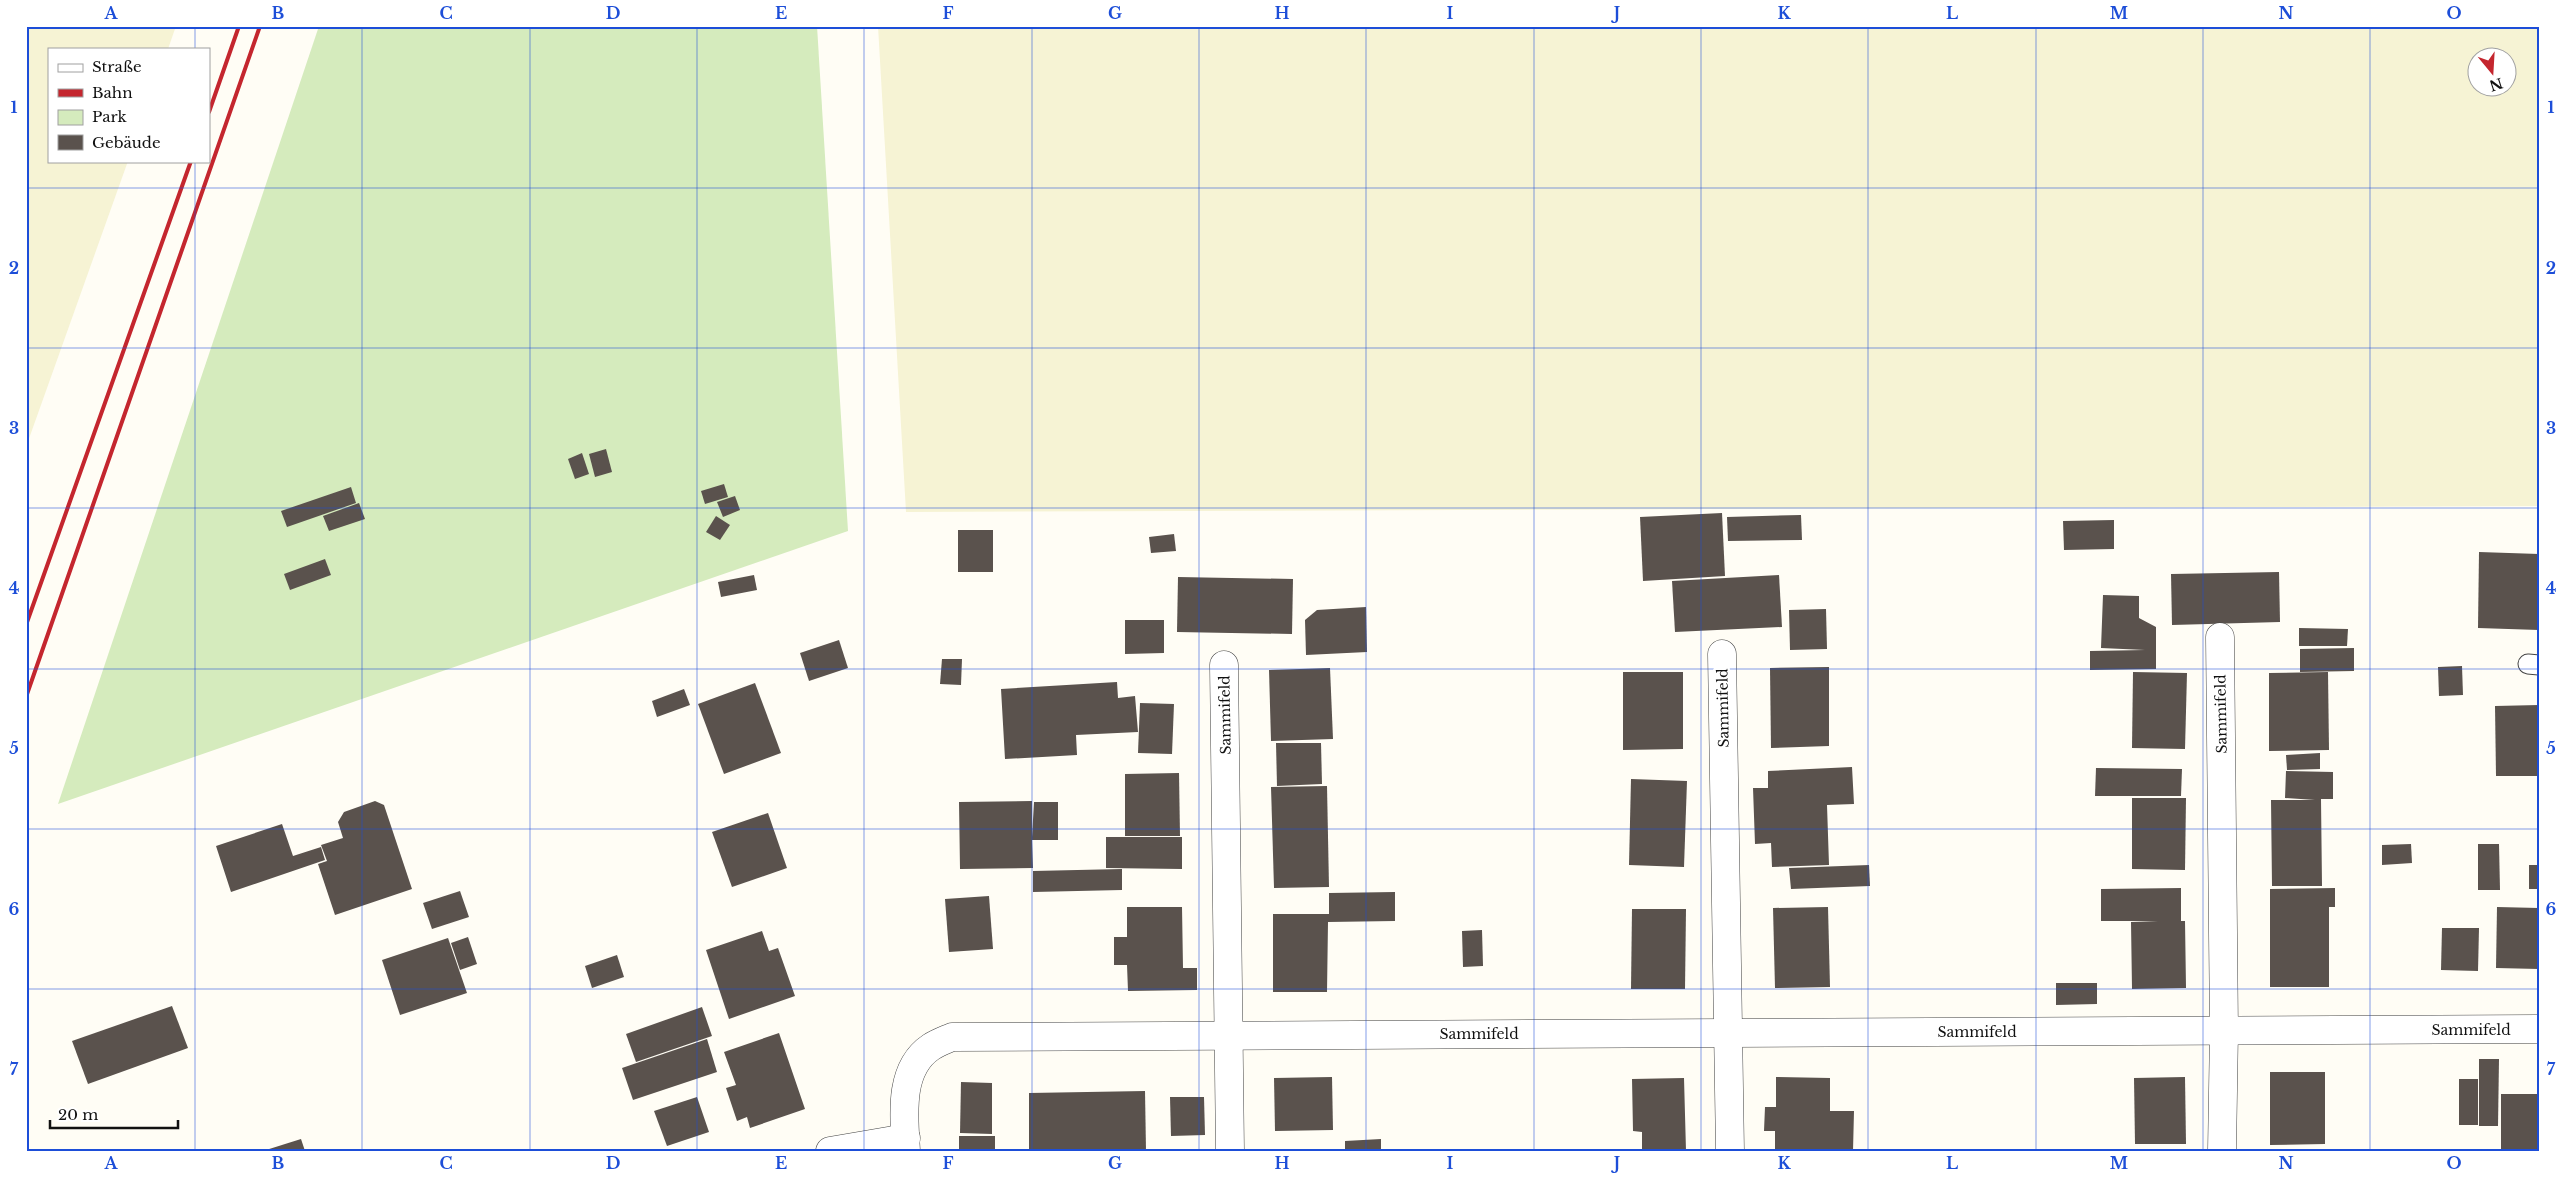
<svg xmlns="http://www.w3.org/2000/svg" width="2565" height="1177" font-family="'Libre Baskerville',serif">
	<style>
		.farmland { fill: #f6f3d4; fill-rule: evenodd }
		.green { fill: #d5ebbd }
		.building { fill: #5a524d }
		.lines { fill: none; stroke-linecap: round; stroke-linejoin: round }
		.service-casing { stroke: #444; stroke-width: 21 }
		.minor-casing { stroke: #444; stroke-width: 29 }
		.service { stroke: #fff; stroke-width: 19 }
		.minor { stroke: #fff; stroke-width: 28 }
		.rail { stroke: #c4262e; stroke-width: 4 }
		.grid { fill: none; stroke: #1d4ed8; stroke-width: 1; stroke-opacity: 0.55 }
		.labels { text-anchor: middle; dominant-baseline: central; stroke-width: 5; stroke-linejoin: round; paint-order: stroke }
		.street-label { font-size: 14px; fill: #111; stroke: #fff }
		.neatline { fill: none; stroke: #1d4ed8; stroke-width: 2 }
		.grid-label { font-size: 16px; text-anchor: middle; font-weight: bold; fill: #1d4ed8 }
	</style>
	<rect width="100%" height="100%" fill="#fffdf5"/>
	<!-- farmland -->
	<g class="farmland">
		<polygon points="26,26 176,26 168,49 49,49 49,161 128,161 26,447"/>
		<path d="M878,26H2539V506L906,512ZM2478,58H2508V88H2478Z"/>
	</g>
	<!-- green -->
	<polygon class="green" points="319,26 817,26 848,531 58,804"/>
	<!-- building -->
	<g class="building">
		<polygon points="606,449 612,472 595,477 589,454"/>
		<polygon points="582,453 589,474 575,479 568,459"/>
		<polygon points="724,484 728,497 705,504 701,491"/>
		<polygon points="351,487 356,503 287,527 281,511"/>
		<polygon points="735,496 740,510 723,517 717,502"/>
		<polygon points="359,503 365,519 329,531 323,516"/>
		<polygon points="1722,513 1725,576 1643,581 1640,517"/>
		<polygon points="1801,515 1802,540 1728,541 1727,517"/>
		<polygon points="716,516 730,525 720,540 706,532"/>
		<polygon points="2114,520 2114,549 2064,550 2063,521"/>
		<rect x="958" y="530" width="35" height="42"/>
		<polygon points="1174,534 1176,551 1151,553 1149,537"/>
		<polygon points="2479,552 2539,554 2539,630 2478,628"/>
		<polygon points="325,559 331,575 290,590 284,574"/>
		<polygon points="2279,572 2280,622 2172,625 2171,574"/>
		<polygon points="754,575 757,590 721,597 718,582"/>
		<polygon points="1779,575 1782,627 1675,632 1672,581"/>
		<polygon points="1178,577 1293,579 1292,634 1177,632"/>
		<polygon points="2103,595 2139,596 2139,618 2156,627 2156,669 2090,670 2090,651 2145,650 2101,648"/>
		<polygon points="1366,607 1367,652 1306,655 1305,620 1317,610"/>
		<polygon points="1826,609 1827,649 1790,650 1789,610"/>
		<polygon points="1125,620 1164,620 1164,653 1125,654"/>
		<polygon points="2299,628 2348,629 2347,646 2299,646"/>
		<polygon points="839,640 848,668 809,681 800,653"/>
		<polygon points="2354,648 2354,671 2300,672 2300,649"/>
		<polygon points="942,659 962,659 961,685 940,684"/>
		<polygon points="2462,666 2463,695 2439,696 2438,667"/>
		<polygon points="1829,667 1829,746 1771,748 1770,668"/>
		<polygon points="1330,668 1333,739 1271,741 1269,670"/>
		<polygon points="1623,672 1683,672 1683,749 1623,750"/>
		<polygon points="2133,672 2187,673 2185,749 2132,748"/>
		<polygon points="2328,672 2329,750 2269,751 2269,673"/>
		<polygon points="1117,682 1118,698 1135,696 1138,732 1076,735 1077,755 1005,759 1001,689"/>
		<polygon points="755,683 781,753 724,774 698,704"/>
		<polygon points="684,689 690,705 657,717 652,701"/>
		<polygon points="1140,703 1174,704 1172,754 1138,753"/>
		<polygon points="2539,705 2539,776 2496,776 2495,706"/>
		<polygon points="1276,743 1321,743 1322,784 1277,786"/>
		<polygon points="2320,753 2320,769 2287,770 2286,755"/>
		<polygon points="1852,767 1854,804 1827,805 1829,865 1772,867 1771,843 1755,844 1753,788 1768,788 1768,771"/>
		<polygon points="2096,768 2182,769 2181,796 2095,796"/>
		<polygon points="2286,771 2333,772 2333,799 2321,799 2322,886 2272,886 2271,800 2315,800 2285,798"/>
		<polygon points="1179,773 1180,836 1125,836 1125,774"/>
		<polygon points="1631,779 1687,781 1684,867 1629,865"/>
		<polygon points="1327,786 1329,887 1274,888 1271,787"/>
		<polygon points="2132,798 2186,798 2185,870 2132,869"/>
		<polygon points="375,801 384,805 412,889 335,915 318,864 327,861 321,845 343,838 338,822 344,812"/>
		<polygon points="1032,801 1032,837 1034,802 1058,802 1058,840 1032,840 1033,868 960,869 959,802"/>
		<polygon points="768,813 787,868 732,887 712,832"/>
		<polygon points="282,824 293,856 321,847 325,860 231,892 216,846"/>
		<polygon points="1106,837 1182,837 1182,869 1106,868"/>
		<polygon points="2411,844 2412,863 2382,865 2382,845"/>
		<polygon points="2478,844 2499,844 2500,890 2478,890"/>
		<polygon points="1869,865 1870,886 1791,889 1789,868"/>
		<rect x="2529" y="865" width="10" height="24"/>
		<polygon points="1122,869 1122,890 1033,892 1033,871"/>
		<polygon points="2181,888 2181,921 2185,921 2186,988 2132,989 2131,922 2158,921 2101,921 2101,889"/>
		<polygon points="2335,888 2335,907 2329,907 2329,987 2270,987 2270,889"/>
		<polygon points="460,891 469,917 432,929 423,903"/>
		<polygon points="1395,892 1395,921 1328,922 1327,992 1273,992 1273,914 1329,914 1329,893"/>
		<polygon points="989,896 993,949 949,952 945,899"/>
		<polygon points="1127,907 1182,907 1183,968 1197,968 1197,990 1128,991 1127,965 1114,965 1114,937 1127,937"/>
		<polygon points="1828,907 1830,987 1775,988 1773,908"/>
		<polygon points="2497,907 2539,908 2539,969 2496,968"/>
		<polygon points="1632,909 1686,909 1685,989 1631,989"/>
		<polygon points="2442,928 2479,928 2478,971 2441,970"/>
		<polygon points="1482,930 1483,966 1463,967 1462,931"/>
		<polygon points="762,931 769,951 778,948 795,996 729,1019 706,950"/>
		<polygon points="468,937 477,964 460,970 451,943"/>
		<polygon points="448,938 467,993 400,1015 382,960"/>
		<polygon points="617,955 624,977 592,988 585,966"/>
		<polygon points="2056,983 2097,983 2097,1004 2056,1005"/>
		<polygon points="172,1006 188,1048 88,1084 72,1041"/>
		<polygon points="702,1007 712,1036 636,1062 626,1034"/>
		<polygon points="779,1033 805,1109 750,1128 747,1117 737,1121 726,1088 736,1085 724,1052"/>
		<polygon points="707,1039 717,1072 633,1100 622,1068"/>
		<polygon points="2479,1059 2499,1059 2498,1126 2479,1126"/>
		<polygon points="2270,1072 2325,1072 2325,1144 2270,1145"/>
		<polygon points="1332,1077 1333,1130 1275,1131 1274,1078"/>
		<polygon points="1776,1077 1830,1078 1830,1111 1854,1111 1853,1151 1775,1151 1775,1131 1764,1131 1765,1107 1776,1107"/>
		<polygon points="2185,1077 2186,1144 2135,1144 2134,1078"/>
		<polygon points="1684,1078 1686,1151 1642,1151 1642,1132 1633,1131 1632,1079"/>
		<rect x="2459" y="1079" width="19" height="46"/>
		<polygon points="961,1082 992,1083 992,1134 960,1133"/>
		<polygon points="1145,1091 1146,1151 1029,1151 1029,1093"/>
		<rect x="2501" y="1094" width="38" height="57"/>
		<polygon points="697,1097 709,1132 667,1146 654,1111"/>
		<polygon points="1170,1097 1204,1097 1205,1135 1171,1136"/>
		<rect x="959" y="1136" width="36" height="15"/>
		<polygon points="301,1139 305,1151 266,1151 266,1150"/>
		<polygon points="1381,1139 1381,1151 1345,1151 1345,1141"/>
	</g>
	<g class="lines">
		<defs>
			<polyline id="service" points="2528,664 2539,665"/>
			<g id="minor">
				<polyline points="2220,637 2224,1031 2222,1151"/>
				<polyline points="1722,654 1730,1151"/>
				<polyline points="1224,665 1230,1151"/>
				<polyline points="830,1151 906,1138"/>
				<path d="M906,1151C904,1117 898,1069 931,1047C937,1043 945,1040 952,1037L2539,1029"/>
			</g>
		</defs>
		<!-- service casing -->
		<use href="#service" class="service-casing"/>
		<!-- minor casing -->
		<use href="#minor" class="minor-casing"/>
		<!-- service -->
		<use href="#service" class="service"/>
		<!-- minor -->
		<use href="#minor" class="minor"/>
		<!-- rail -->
		<g class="rail">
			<polyline points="209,112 239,26"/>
			<polyline points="26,625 191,161"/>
			<polyline points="26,697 260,26"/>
		</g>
	</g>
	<!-- grid -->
	<path class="grid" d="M195,26V49M362,26V1151M530,26V1151M697,26V1151M864,26V1151M1032,26V1151M1199,26V1151M1366,26V1151M1534,26V1151M1701,26V1151M1868,26V1151M2036,26V1151M2203,26V1151M2370,26V1151M195,161V1151M26,188H2539M26,348H2539M26,508H2539M26,669H2539M26,829H2539M26,989H2539"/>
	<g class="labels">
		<!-- street labels -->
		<g class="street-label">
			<text transform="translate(1723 708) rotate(-91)">Sammifeld</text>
			<text transform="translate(2221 714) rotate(-91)">Sammifeld</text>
			<text transform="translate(1225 715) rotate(-91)">Sammifeld</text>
			<text x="2471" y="1030">Sammifeld</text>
			<text x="1977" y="1032">Sammifeld</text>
			<text x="1479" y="1034">Sammifeld</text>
		</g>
	</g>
	<!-- border -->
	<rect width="2565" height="1177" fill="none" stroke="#ffffff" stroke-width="55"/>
	<!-- legend -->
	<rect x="48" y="48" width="162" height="115" fill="#ffffff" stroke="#a0a0a0"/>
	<rect x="58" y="64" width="25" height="8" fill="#ffffff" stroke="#a0a0a0"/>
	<text x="92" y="72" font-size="15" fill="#111111">Straße</text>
	<rect x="58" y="89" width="25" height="8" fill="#c4262e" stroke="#a0a0a0"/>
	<text x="92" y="98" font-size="15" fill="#111111">Bahn</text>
	<rect x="58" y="110" width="25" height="15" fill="#d5ebbd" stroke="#a0a0a0"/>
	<text x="92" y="122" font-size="15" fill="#111111">Park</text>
	<rect x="58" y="135" width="25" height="15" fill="#5a524d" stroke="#a0a0a0"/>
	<text x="92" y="148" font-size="15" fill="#111111">Gebäude</text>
	<!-- north arrow -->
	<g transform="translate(2492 72) rotate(162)"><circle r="24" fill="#ffffff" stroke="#a0a0a0"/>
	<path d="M0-4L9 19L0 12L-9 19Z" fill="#c4262e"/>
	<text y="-8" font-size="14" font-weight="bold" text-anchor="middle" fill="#111111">N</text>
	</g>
	<!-- scale -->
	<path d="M50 1120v8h128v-8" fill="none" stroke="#111111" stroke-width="2.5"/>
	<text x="58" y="1120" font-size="15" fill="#111111" stroke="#ffffff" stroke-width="4" paint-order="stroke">20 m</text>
	<rect x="28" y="28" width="2510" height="1122" class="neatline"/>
	<g class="grid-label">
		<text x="111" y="19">A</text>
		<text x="278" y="19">B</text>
		<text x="446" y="19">C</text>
		<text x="613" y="19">D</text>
		<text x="781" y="19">E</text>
		<text x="948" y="19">F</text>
		<text x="1115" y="19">G</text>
		<text x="1282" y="19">H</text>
		<text x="1450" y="19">I</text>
		<text x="1617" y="19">J</text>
		<text x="1784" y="19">K</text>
		<text x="1952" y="19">L</text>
		<text x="2119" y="19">M</text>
		<text x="2286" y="19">N</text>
		<text x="2454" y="19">O</text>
		<text x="14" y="113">1</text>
		<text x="2551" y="113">1</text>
		<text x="14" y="274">2</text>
		<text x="2551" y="274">2</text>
		<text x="14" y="434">3</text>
		<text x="2551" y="434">3</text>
		<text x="14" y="594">4</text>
		<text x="2551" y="594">4</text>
		<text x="14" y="754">5</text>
		<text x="2551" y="754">5</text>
		<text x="14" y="915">6</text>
		<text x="2551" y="915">6</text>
		<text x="14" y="1075">7</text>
		<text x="2551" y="1075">7</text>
		<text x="111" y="1169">A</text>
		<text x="278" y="1169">B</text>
		<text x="446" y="1169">C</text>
		<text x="613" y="1169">D</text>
		<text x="781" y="1169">E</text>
		<text x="948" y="1169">F</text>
		<text x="1115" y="1169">G</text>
		<text x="1282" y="1169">H</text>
		<text x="1450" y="1169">I</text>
		<text x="1617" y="1169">J</text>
		<text x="1784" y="1169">K</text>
		<text x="1952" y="1169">L</text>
		<text x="2119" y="1169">M</text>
		<text x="2286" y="1169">N</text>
		<text x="2454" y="1169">O</text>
	</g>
</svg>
